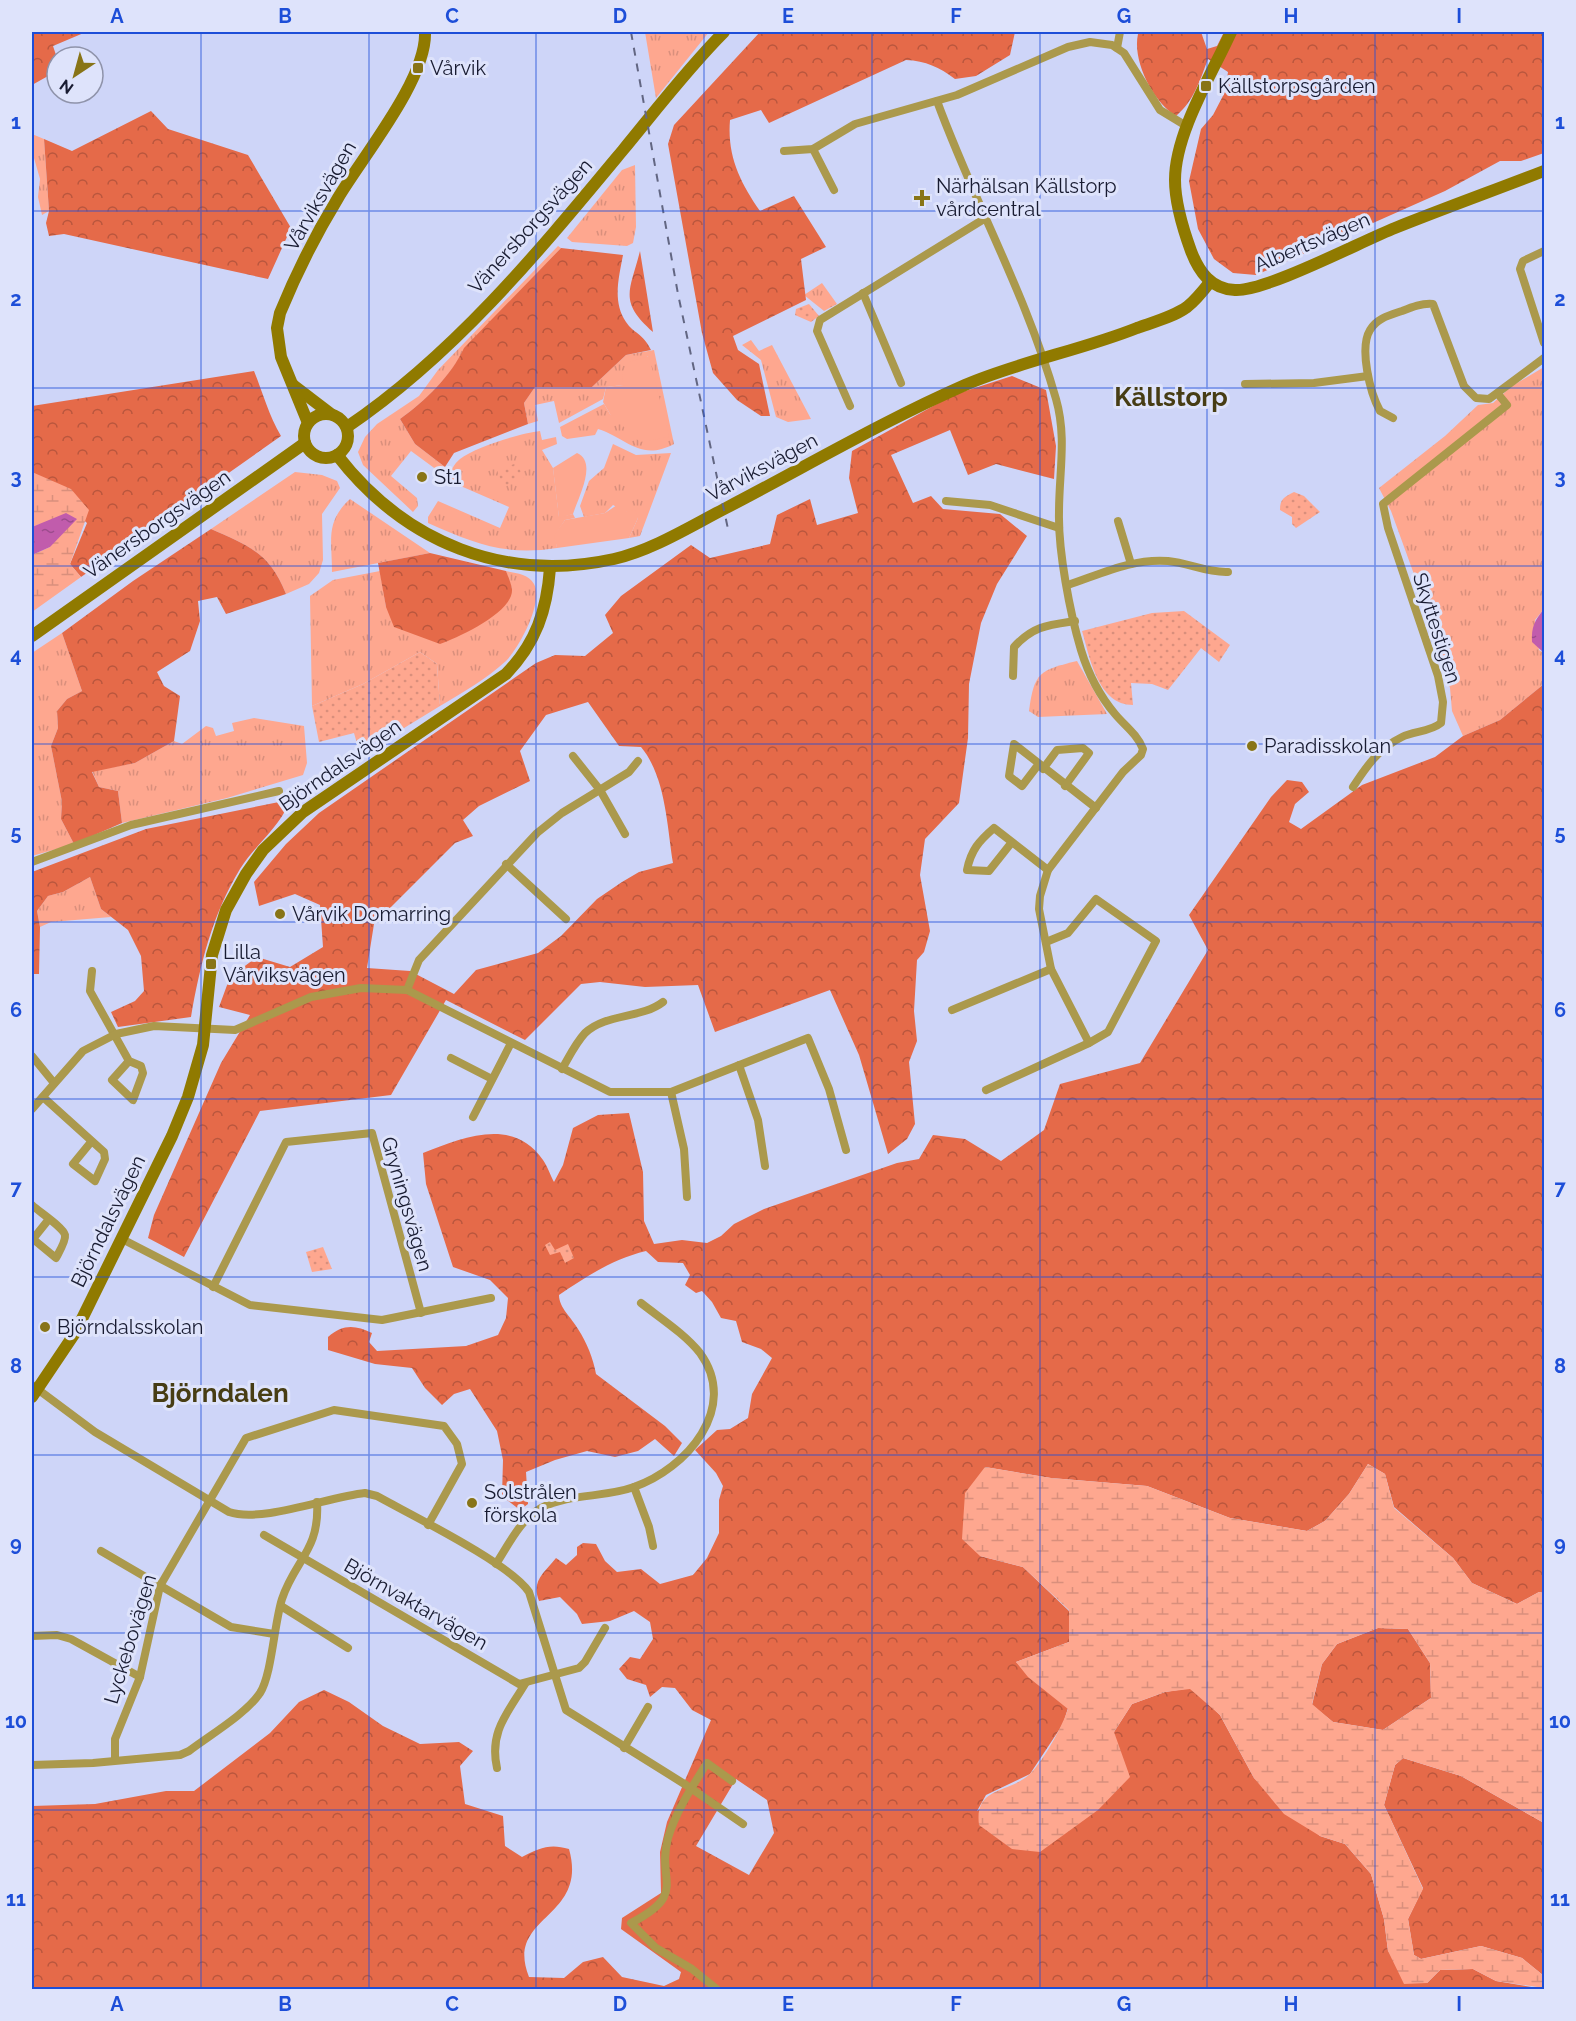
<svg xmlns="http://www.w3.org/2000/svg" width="1576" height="2021" font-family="Raleway,sans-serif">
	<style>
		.grass { fill: url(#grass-tufts) }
		.forest { fill: url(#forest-crowns); fill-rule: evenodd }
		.wetland { fill: url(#wetland-marsh); fill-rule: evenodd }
		.park { fill: url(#park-dots) }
		.pitch { fill: #fea78f }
		.water { fill: url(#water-ripples) }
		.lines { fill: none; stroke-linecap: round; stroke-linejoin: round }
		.street { stroke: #ab994c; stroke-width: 8 }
		.secondary { stroke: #907a00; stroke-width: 12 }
		.rail { stroke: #626682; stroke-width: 2; stroke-dasharray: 8 8; stroke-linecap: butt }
		.grid { fill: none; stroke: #1d4ed8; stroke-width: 1.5; stroke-opacity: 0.55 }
		.poi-dot { fill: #887417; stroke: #dee3fb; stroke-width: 2 }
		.labels { text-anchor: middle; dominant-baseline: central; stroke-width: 6; stroke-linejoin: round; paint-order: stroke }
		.poi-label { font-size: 20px; fill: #181b31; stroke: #dee3fb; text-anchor: start }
		.street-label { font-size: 20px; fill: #181b31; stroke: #dee3fb }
		.district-label { font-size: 26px; font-weight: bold; fill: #473d14; stroke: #dee3fb }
		.neatline { fill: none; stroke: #1d4ed8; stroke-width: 2 }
		.grid-label { font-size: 20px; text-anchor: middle; font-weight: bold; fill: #1d4ed8 }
	</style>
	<defs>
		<pattern id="grass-tufts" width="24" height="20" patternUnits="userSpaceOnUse" patternTransform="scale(1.5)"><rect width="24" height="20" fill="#fea78f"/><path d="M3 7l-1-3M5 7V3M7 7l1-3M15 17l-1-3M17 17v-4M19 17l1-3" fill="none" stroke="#d98f7c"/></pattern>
		<pattern id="forest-crowns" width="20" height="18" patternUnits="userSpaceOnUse" patternTransform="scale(1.5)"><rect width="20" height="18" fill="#e56a49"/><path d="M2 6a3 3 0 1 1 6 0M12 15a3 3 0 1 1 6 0" fill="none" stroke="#b9563d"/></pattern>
		<pattern id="wetland-marsh" width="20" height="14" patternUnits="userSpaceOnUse" patternTransform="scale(1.5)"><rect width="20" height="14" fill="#fea78f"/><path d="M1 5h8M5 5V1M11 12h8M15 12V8" fill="none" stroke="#d98f7c"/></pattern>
		<pattern id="park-dots" width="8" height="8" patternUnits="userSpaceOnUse" patternTransform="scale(1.5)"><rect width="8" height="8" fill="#fea78f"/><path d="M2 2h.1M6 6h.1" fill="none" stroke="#d98f7c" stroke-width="1.8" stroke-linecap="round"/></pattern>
		<pattern id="water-ripples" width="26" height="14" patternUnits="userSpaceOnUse" patternTransform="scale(1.5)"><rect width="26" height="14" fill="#c15cac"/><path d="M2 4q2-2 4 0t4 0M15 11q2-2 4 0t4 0" fill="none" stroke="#9c4b8d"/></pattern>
	</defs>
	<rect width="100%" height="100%" fill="#ced5f8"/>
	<!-- grass -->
	<g class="grass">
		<polygon points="645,32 709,32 656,98"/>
		<polygon points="32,134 44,139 49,211 42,215 38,197 40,179 32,151"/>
		<polygon points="635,165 636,227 633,243 627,246 572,242 567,238 622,170"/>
		<path d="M558,246L561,248L465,348C451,376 425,401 400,419L415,444L445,467L441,473L411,451L391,476L417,498L418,506L413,512L363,465L358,452L365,437L377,424L419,396L438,370Z"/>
		<polygon points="822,283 837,304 824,311 804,295"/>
		<polygon points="751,340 759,351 772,345 811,419 788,422 776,417 761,360 742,345"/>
		<path d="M654,350L674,444C640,462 627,438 598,429L595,435L567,439L562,436L560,427L604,404L610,414L668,437L648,356L623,385L606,387L603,399L559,423L554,401L535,405L538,421L528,424L524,403L535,387H592L626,355Z"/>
		<polygon points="1544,367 1544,609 1535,620 1539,650 1544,653 1544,684 1500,720 1463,736 1452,711 1450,688 1431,621 1391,511 1379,488 1445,436 1478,405 1493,403 1512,386"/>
		<path d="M540,431L542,440L556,437L557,444L542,450L553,468L559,517L573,514L575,518L565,520L555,535L557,548C506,556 475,544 428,523V517L438,501L500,528L509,507L456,484L448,479C450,471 454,464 460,459C475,447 521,433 540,431Z"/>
		<polygon points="613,444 636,455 671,453 640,536 629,538 638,518 613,505 605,513 584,517 580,506 589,481 604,468"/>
		<path d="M295,472L322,475L337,481L340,488L322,514L323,560L319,573L309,584L286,594C270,553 249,546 211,529Z"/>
		<path d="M350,499L430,553L332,572C332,540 325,522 350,499Z"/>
		<path d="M380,571L386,607L512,589L506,571C516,573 529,574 534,584C544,602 519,648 506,661C486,679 464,692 440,706L437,664L420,652L363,684L312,706L310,596L333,580Z"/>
		<polygon points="62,633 82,691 67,699 57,711 58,728 51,746 62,802 61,819 74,844 32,856 32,653"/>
		<path d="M1077,661L1107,714L1038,717L1029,711C1034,672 1040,670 1077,661Z"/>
		<polygon points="254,718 304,726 307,763 303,775 227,798 122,823 118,791 99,787 92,771 135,763 174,741 182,744 206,726 213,728 216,736 234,731 232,723"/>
		<polygon points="90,877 101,909 111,917 51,922 40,927 37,911 48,896 63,892"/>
	</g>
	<!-- forest -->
	<g class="forest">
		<polygon points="32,32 86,32 53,46 57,58 57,71 32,85"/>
		<path d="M760,32H1015L1010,55L976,76L955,79C939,67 926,61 906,60L769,123L761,110L730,120C727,156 740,182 760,211L794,196L826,247L801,259L806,300L733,336L738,350L759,364L770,416H761L737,400L713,373L702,333L668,144L674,125Z"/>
		<path d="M1136,32H1201L1207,49L1217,46L1224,32H1544V153L1521,161H1500L1445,191L1256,275L1233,273L1214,259L1198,229L1189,181L1201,129L1213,115L1225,92L1228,72L1208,59C1200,80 1194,101 1176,116C1153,102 1132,61 1138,34Z"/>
		<polygon points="151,111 168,129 248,155 291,228 268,279 64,234 49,236 46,223 49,211 44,139 72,151"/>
		<path d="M561,248L623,255C619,277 612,302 626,322C634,334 642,332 651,350L626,355L592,387H535L524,403L528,424L454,453L445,467L415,444L400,419C425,401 451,376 464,348Z"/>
		<path d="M640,251L653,332C618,301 630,291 640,251Z"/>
		<path d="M254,371C263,393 269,416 281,436L81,577L70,564L87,523L32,472V406Z"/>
		<path d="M1012,376L1046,390L1056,446L1054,479L996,464L968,475L950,430L891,455L913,503L931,496L943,509L1000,514L1027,536L997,584L981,623L969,684L968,738L959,803L925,839L920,875L930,931L924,952L917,960L914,1011L917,1041L909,1062L915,1124L907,1139L888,1154L859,1055L830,990L715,1032L698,985L645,987L600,982L581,984L525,1040L446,1000L391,1095L260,1111L184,1257L148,1238L154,1215L221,1063L250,1015L219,1007L230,977L257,957L290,967L323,947L320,905L295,894L259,906L254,882L286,844L319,813L536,663L555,655L585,656L613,633L605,615L621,596L691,545L710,558L770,544L777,515L810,499L817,525L858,513L849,478L852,451L953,395ZM588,702L619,746L641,747C666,777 667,827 673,863L639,872L622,882L597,899L561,936L538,953L476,970L454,994L410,971L367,968L374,924L455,843L473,836L463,820L479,806L530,781L520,751L546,715Z"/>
		<path d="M211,529C249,546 270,553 286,594L226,614L217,597L198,601L200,621L190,651L157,672L164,686L180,696L174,741L135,763L92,772L99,787L118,791L122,823L74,844L61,819L62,802L51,746L58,728L57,711L67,699L82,691L62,633L133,581Z"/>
		<path d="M430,553L506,571C508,576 511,583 512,589C514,612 459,637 440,644L394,627L386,607L378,563Z"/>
		<path d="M1544,684V1593L1539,1592L1517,1604L1472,1583L1453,1558L1394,1507L1385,1474L1368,1464L1349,1494L1325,1521L1307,1531L1230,1518L1147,1486L1051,1478L985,1467L980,1556L1023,1567L1069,1611V1642L1016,1662L1068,1708L1063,1724L1030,1774L986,1795L977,1811L1114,1732L1132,1704L1165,1692L1191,1688L1220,1715L1254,1778L1320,1836L1345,1844L1371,1874L1384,1919L1388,1951L1427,1983L1440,1970L1473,1969L1496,1981L1544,1989L32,1990V1806L95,1804L166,1791H194L270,1733L299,1702L324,1690L349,1702L383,1726L420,1744L459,1742L473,1751L460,1766L465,1804L503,1816L505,1846L522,1857C539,1848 550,1843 569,1849C589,1920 504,1915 529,1977L564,1978L583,1962L603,1957L622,1977L664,1986L679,1979L681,1972L621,1929L622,1918L661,1893L660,1852L667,1822L711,1720L692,1710L675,1688L662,1687L650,1697L646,1685L627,1679L619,1669L630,1657L640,1659L653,1639L650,1622L634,1611L610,1621L582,1624L577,1614L560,1597L539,1601C531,1581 544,1573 556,1558L566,1565L577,1555V1547L583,1543L596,1544L605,1561L617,1572L641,1569L660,1584L693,1575L707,1558L719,1533V1500L723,1486L716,1473L695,1450L717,1430L730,1429L748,1418L752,1394L772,1358L761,1349L742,1342L736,1321L721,1318L712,1302L702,1291L696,1293L685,1285L690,1275L683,1263L658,1262L646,1251C613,1259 587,1276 559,1295C559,1308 572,1318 578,1329C587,1343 593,1358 596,1374L665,1426L682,1443L674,1456L655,1439L638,1451L615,1457L587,1451L555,1460L526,1472L528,1504L520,1510L502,1496L503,1460L497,1431L470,1389L454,1394L442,1405L425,1388L412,1368L375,1364L328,1350V1337C343,1324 355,1325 372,1333L369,1342L377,1351L466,1346L498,1335L506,1318L508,1298L490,1280L453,1267L426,1184L423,1153C462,1138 513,1116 543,1160C548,1167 550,1175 554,1182L563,1165L573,1128L598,1115L629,1113L643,1172L644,1221L654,1244L682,1240L707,1243L721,1236L734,1224L764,1209L897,1163L919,1159L933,1135L965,1139L1001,1161L1044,1130L1060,1084L1140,1063L1208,950L1189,915L1271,797L1287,780L1302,782L1309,792L1295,804L1289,822L1301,829L1362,785L1435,757L1463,736L1500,720ZM736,1779L767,1800L774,1833L749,1875L696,1846Z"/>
		<path d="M284,801L289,803C278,829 255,845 240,869C212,915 200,965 191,1017L118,1027L111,1012L135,1001L144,991L141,956L128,930L101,909L90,877L63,892L48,896L37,911L40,927L39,974H32V872L146,829Z"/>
		<polygon points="1378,1628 1408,1629 1430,1663 1431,1698 1383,1730 1333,1722 1312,1705 1322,1664 1337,1644"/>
		<polygon points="1403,1758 1461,1776 1544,1823 1544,1976 1522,1958 1481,1946 1421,1959 1414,1955 1408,1919 1423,1888 1384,1805 1395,1765"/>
	</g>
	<!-- wetland -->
	<g class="wetland">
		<polygon points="32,472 71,489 89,510 70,564 81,577 32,612 32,555 50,547 40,524 32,527"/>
		<path d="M1368,1464L1385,1474L1394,1508L1453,1558L1472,1583L1517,1604L1539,1592L1544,1593V1823L1461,1776L1403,1758L1395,1765L1384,1805L1423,1889L1408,1919L1414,1955L1421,1959L1481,1946L1522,1958L1544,1976V1988L1496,1981L1473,1969L1440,1970L1427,1983L1404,1984L1388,1951L1384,1919L1371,1874L1345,1844L1320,1836L1284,1814L1254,1778L1220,1715L1190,1689L1165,1692L1132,1704L1114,1732L1130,1777L1098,1810L1040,1852L1012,1849L979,1825C974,1786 1008,1794 1030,1774C1044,1760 1062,1727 1068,1709L1028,1677L1016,1662L1069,1642V1610L1023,1567L980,1556L962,1539L965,1493L985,1467L1051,1478L1147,1486L1230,1518L1307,1531L1325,1521L1349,1494ZM1378,1628L1408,1629L1430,1663L1431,1698L1383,1730L1333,1722L1312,1704L1322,1664L1337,1644Z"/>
	</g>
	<!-- park -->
	<g class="park">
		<polygon points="809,304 819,316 811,322 795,315 796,309"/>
		<polygon points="517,463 524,479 503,487 497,470"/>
		<path d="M1294,492L1304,496L1320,512L1296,528L1292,524V517L1280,510C1280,499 1284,497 1294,492Z"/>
		<path d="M1184,611L1230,645L1219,662L1201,648L1168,690L1152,684L1131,683L1133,705C1098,705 1090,658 1082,631L1152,613Z"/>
		<polygon points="420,652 437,664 440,706 391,736 358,747 354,733 319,742 312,706 363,684"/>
		<polygon points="550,1242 555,1250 568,1244 574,1258 565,1263 560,1252 550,1255 545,1245"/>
		<polygon points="323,1247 332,1269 312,1272 306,1252"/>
	</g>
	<!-- pitch -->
	<g class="pitch">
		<polygon points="649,356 669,437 640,442 610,414 603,402 606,387 623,385 622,373 629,362"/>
		<path d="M577,453C598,462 578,498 573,514L559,518L553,468Z"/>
		<polygon points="620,503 626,507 626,512 635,510 638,518 629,538 557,548 554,535 565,520 605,513"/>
	</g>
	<!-- water -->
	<g class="water">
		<polygon points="66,513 77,519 50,547 32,555 32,527"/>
		<path d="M1544,609V653L1532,642C1531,627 1535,620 1544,609Z"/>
	</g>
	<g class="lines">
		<!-- street -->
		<g class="street">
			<polyline points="1117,48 1120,32"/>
			<path d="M937,101C974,202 1027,296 1056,399C1067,437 1059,473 1059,512C1058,551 1070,613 1081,650C1088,673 1099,695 1115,714C1125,726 1137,734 1143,749L1141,755L1123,772L1048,870L1040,896L1039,909L1051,969L1089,1043"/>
			<polyline points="813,149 834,190"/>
			<polyline points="784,151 813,149 855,124 957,95 1068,47 1090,42 1112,45 1124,53 1160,110 1188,127"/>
			<polyline points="1544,251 1523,261 1520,269 1544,343"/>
			<polyline points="863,293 901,383"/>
			<polyline points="1245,384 1314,383 1368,376"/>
			<polyline points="850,406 817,331 820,320 984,219"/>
			<path d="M1393,418L1380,411C1370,393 1359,348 1370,330C1377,318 1390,315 1402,311C1412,307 1422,303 1433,304L1464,386L1476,398L1489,399L1544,358"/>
			<polyline points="946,501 990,505 1059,528"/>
			<polyline points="1118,521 1131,564"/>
			<path d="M1068,585C1101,574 1133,558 1168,561C1189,563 1207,573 1228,572"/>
			<path d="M1013,676L1014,647C1033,626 1048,625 1075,621"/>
			<polyline points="573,756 600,790 625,834"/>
			<polyline points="1038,765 1022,786 1009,776 1014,744 1096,808"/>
			<polyline points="1043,769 1057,750 1083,748 1089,753 1065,786"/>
			<path d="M1353,787C1366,767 1379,748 1402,737C1414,731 1430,732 1441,723L1443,702L1438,676L1388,528L1383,504L1507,405L1498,394"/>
			<path d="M1012,842L989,871L967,870C971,850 979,841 994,828L1048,870"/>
			<polyline points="32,862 131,825 279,791"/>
			<polyline points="506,864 566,919"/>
			<polyline points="92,971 90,991 129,1061 141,1066 143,1073 133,1100 112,1080 129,1061"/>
			<polyline points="407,990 419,960 537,833 562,813 629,772 638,761"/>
			<polyline points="952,1010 1051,969"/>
			<polyline points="32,1056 54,1083"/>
			<polyline points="451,1058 492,1079"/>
			<polyline points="739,1065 758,1120 765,1166"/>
			<path d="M562,1069C569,1057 575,1044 585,1033C606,1013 641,1019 663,1002"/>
			<polyline points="986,1090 1089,1043 1108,1032 1156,941 1096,899 1068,933 1046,942"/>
			<polyline points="671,1092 684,1149 687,1197"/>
			<polyline points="43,1097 104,1152 105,1159 95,1181 73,1164 91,1142"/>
			<polyline points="32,1109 83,1051 116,1034 154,1026 235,1030 311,997 361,988 407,990 610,1092 671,1092 808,1038 829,1089 846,1150"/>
			<polyline points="473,1117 511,1043"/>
			<path d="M32,1205C38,1211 63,1227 65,1235C66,1241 59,1252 56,1258L33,1239L49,1219"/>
			<polyline points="122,1239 250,1305 382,1320 491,1298"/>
			<polyline points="213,1287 286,1142 372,1133 421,1313"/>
			<path d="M32,1385L95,1432L229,1512C262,1523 328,1497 365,1493L377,1496C411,1515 511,1564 529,1592L566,1710L686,1785L743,1824"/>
			<polyline points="634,1487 649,1527 653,1546"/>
			<polyline points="264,1535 519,1684 579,1668 585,1662 605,1628"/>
			<polyline points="101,1551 231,1627 274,1634"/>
			<path d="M496,1564C509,1544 520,1520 541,1508C570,1493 604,1498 634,1487C686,1469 740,1408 700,1353C685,1334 660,1318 641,1303"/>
			<polyline points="281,1606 348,1648"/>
			<polyline points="32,1636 57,1635 71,1639 140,1677"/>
			<polyline points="624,1748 648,1707"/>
			<polyline points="115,1760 115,1739 140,1677 160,1586 246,1438 334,1410 444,1426 457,1444 462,1464 428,1525"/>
			<path d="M32,1765L93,1763L180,1755L189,1751C210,1735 246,1714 260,1693C272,1674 274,1624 282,1599C295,1560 320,1550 317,1502"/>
			<path d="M497,1768C489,1732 507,1714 525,1684"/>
			<path d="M718,1990L692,1969L656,1948L631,1923C689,1893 656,1882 668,1838C676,1811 692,1787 707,1763L732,1781"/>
		</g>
		<!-- secondary -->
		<g class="secondary">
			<path d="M1231,32C1212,74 1175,133 1175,180C1175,203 1183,229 1191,251C1199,272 1211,289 1235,290C1265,292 1362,241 1395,228C1445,208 1495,190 1544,171"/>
			<polyline points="293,385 331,414"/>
			<circle cx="326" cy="436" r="22"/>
			<path d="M308,423L281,357L277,328L280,313C296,274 316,234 338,198C363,156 427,79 425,32"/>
			<path d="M347,427C455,354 540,250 623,150C656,110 688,68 724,32"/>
			<path d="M337,455C405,543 505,583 614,559C653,550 691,526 726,508C805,467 883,421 965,385C1018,362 1082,350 1137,328C1154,322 1173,317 1187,307C1196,300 1203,291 1210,282"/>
			<polyline points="32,636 305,443"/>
			<path d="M32,1397L75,1333L172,1136L188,1097L203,1045L212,955L226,910L246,874L263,850L303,812L506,674C536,643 547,610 550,568"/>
		</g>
		<!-- rail -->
		<polyline class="rail" points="631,32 678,294 728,529"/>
	</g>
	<!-- grid -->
	<path class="grid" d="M201,32V1990M369,32V1990M536,32V1990M704,32V1990M872,32V1990M1040,32V1990M1207,32V1990M1375,32V1990M32,211H1544M32,388H1544M32,566H1544M32,744H1544M32,922H1544M32,1099H1544M32,1277H1544M32,1455H1544M32,1633H1544M32,1810H1544"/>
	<!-- markers -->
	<g class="poi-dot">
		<rect x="412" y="62" width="12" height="12" rx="3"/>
		<rect x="1200" y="80" width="12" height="12" rx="3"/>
		<path d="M919 189h6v6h6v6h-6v6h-6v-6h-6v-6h6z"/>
		<circle cx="422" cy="477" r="6"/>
		<circle cx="1252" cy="746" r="6"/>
		<circle cx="280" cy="914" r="6"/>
		<rect x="205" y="958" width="12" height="12" rx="3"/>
		<circle cx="45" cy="1327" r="6"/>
		<circle cx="472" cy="1503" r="6"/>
	</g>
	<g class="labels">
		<!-- poi labels -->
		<g class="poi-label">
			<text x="430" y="68">Vårvik</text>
			<text x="1218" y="86">Källstorpsgården</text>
			<text x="936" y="186">Närhälsan Källstorp<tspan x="936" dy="23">vårdcentral</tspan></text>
			<text x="434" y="477">St1</text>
			<text x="1264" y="746">Paradisskolan</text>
			<text x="292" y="914">Vårvik Domarring</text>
			<text x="223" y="952">Lilla<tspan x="223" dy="23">Vårviksvägen</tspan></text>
			<text x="57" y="1327">Björndalsskolan</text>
			<text x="484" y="1492">Solstrålen<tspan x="484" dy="23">förskola</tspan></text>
		</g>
		<!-- street labels -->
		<g class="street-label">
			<text transform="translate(320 196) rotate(-60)">Vårviksvägen</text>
			<text transform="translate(530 226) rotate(-48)">Vänersborgsvägen</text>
			<text transform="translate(1312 242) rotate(-23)">Albertsvägen</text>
			<text transform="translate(762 467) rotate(-28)">Vårviksvägen</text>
			<text transform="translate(157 524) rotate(-35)">Vänersborgsvägen</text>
			<text transform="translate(1437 628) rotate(72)">Skyttestigen</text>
			<text transform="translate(340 765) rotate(-35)">Björndalsvägen</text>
			<text transform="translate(407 1204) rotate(74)">Gryningsvägen</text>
			<text transform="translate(108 1221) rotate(-64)">Björndalsvägen</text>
			<text transform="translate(416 1604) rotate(30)">Björnvaktarvägen</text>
			<text transform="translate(130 1639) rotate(-73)">Lyckebovägen</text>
		</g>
		<!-- district labels -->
		<g class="district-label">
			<text x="1171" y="397">Källstorp</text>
			<text x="220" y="1393">Björndalen</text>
		</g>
	</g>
	<!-- border -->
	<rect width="1576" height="2021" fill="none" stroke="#dee3fb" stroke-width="66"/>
	<!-- north arrow -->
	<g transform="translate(75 75) rotate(216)"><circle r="28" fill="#dee3fb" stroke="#8f93aa" stroke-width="1.5"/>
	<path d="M0-4.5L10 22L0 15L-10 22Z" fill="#887417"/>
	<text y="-9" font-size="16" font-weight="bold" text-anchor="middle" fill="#181b31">N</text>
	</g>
	<rect x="33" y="33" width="1510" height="1955" class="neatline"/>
	<g class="grid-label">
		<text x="117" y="23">A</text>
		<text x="285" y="23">B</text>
		<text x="452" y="23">C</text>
		<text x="620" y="23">D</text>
		<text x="788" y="23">E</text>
		<text x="956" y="23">F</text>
		<text x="1124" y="23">G</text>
		<text x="1291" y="23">H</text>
		<text x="1459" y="23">I</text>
		<text x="16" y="129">1</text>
		<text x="1560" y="129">1</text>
		<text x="16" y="306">2</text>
		<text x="1560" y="306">2</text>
		<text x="16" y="484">3</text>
		<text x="1560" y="484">3</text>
		<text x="16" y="662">4</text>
		<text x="1560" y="662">4</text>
		<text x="16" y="840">5</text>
		<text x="1560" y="840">5</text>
		<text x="16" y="1017">6</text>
		<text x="1560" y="1017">6</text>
		<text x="16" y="1195">7</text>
		<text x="1560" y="1195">7</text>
		<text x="16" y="1373">8</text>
		<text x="1560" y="1373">8</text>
		<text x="16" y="1551">9</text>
		<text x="1560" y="1551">9</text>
		<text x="16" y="1728">10</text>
		<text x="1560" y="1728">10</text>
		<text x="16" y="1906">11</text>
		<text x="1560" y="1906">11</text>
		<text x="117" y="2011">A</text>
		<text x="285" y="2011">B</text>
		<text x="452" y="2011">C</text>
		<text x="620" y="2011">D</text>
		<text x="788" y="2011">E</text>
		<text x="956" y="2011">F</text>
		<text x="1124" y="2011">G</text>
		<text x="1291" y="2011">H</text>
		<text x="1459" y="2011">I</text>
	</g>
</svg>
